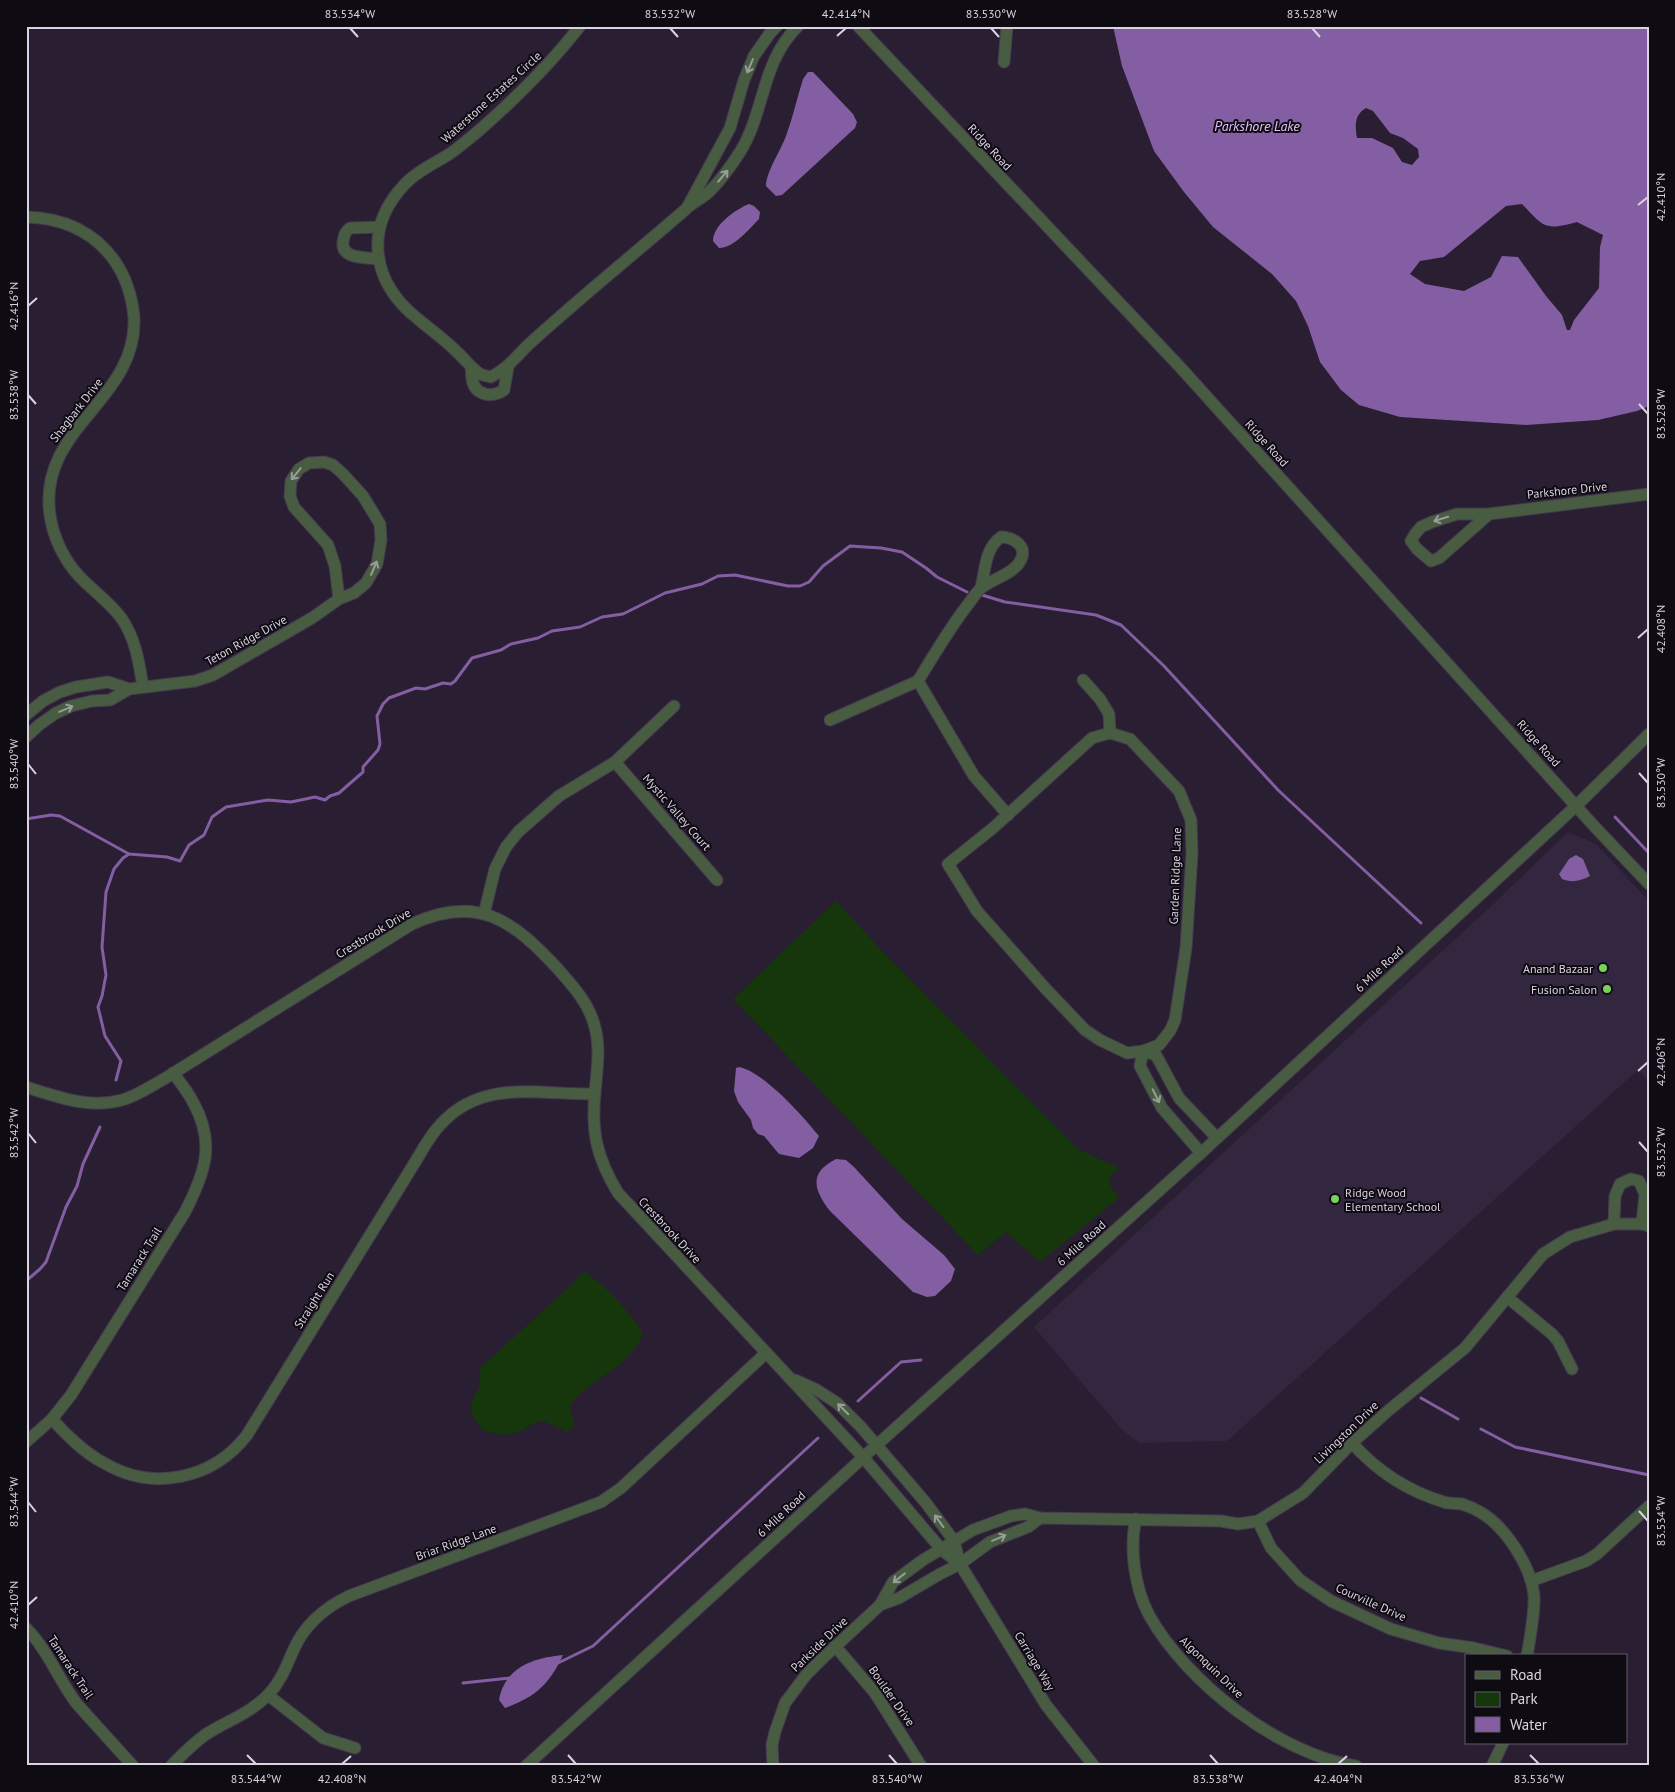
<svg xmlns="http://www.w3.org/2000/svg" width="1675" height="1792" font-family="'PT Sans',sans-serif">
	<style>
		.built { fill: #33263f }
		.green { fill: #16370b }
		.water { fill: #845ea3; fill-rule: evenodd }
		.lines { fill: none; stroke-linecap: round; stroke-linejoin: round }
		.stream { stroke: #845ea3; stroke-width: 3 }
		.minor-casing { stroke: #453b4e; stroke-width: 13 }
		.minor { stroke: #475c41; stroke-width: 11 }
		.oneway { stroke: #989d99 }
		.ticks { fill: none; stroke: #dad3e1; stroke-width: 2 }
		.poi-dot { fill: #76d25a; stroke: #0f0b13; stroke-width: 2 }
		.labels { text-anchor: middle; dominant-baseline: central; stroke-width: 4; stroke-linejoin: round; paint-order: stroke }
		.street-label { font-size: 12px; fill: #dad3e1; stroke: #0f0b13 }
		.poi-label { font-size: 12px; fill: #dad3e1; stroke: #0f0b13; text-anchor: end }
		.water-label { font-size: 14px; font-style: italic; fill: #e3c4ff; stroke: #0f0b13 }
		.neatline { fill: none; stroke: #dad3e1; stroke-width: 2 }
		.ticks-label { font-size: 12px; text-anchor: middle; fill: #dad3e1 }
	</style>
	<rect width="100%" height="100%" fill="#291e32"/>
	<!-- built -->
	<polygon class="built" points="1568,832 1596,844 1649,901 1649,1082 1638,1070 1227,1441 1139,1443 1122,1430 1034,1327 1489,908"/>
	<!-- green -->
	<g class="green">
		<polygon points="836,901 885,954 1078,1149 1119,1168 1109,1178 1110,1185 1119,1198 1040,1262 1006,1232 978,1255 733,999"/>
		<path d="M584,1271C603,1283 631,1313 643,1333C632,1368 588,1378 569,1407L574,1419V1427L567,1432L546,1422L538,1421L521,1431L507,1435L484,1431L471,1414L472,1400L480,1386V1368L569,1287Z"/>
	</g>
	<!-- water -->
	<g class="water">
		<path d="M1113,26H1649V406L1637,411L1598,420L1526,425L1400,417L1359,405L1341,390L1320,362L1308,326L1296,301L1272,274L1213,227L1184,192L1154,151L1122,66ZM1366,108L1373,111L1390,133L1403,138L1418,149L1419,157L1412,165L1402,162L1393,148L1372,138H1357C1355,126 1354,115 1366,108ZM1522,204C1544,227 1544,231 1577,222L1603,235L1600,247L1599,288L1574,320L1570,330H1567L1562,315L1546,296L1518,257L1502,256L1491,277L1464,291L1425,284L1410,274L1420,261L1444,257L1506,206Z"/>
		<path d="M808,72H813L853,114L857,122L855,128L782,195L776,196L766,186C766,172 781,150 786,136C793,117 797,98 803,79Z"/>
		<path d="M749,204L754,206L760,212L759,219C749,229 734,248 719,248L713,241C713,225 736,209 749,204Z"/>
		<path d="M1576,855L1583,859L1590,876C1580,881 1572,883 1562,879L1559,874L1569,859Z"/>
		<path d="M739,1067C764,1072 803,1116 819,1136L813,1148L799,1158L779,1154L764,1136L758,1134L753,1128L751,1120L738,1102L734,1091L736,1068Z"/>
		<path d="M836,1159L846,1160L854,1167L902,1219L944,1255L955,1269L951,1281L935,1296L927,1297L913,1292L830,1211C814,1190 808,1173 836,1159Z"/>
		<path d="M563,1655C549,1685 535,1697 505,1708L499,1700C505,1667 533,1658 563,1655Z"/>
	</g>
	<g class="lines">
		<!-- stream -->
		<g class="stream">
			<polyline points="982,595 1005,602 1096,615 1121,625 1164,666 1278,790 1421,923"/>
			<polyline points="1615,817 1649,853"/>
			<polyline points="26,819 51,815 60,816 129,854 167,857 180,861 189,845 204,835 212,817 226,807 268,800 291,802 315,797 325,800 330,796 339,793 363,772 363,767 378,750 380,744 377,716 383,704 389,698 416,688 425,689 443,683 451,684 455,681 472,658 501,650 511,644 538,638 552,631 580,627 602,617 623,614 665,593 702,584 718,576 735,575 788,586 800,586 809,582 823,566 850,546 881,548 902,552 926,568 937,577 967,592"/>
			<polyline points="116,1080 121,1061 105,1036 98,1007 102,996 106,975 102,947 106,892 114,869 123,858 129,854"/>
			<polyline points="26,1281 40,1269 46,1262 66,1207 77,1186 83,1164 100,1127"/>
			<polyline points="1421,1398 1458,1419"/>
			<polyline points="858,1401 901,1362 921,1360"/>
			<polyline points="1481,1429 1515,1447 1649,1475"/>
			<polyline points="556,1664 593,1646 818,1438"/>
			<polyline points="463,1683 510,1678"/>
		</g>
		<defs>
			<g id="minor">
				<path d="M580,26C549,66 513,101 475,134C466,141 457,149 448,155C433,164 416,172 404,185C363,229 372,283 418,319C431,330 444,339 456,351C464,358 471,368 480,374C484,376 488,376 491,377C508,368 515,358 528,345C542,332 556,320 571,307C609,274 648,242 686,209C693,202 703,198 710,191C721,180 731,166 740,152C765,112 761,62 798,26"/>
				<polyline points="858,26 1180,367 1594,826 1649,884"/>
				<polyline points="1004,62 1007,26"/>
				<polyline points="688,206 730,128 744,80 754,56 770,33 777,26"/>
				<path d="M26,217C62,218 93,231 114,260C126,277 132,296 134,317C138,401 37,427 50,515C53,537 64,560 79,576C93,591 110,602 122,619C136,640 139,663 143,687"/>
				<path d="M379,259C367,257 341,260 343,242C344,235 345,232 350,228L380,227"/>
				<path d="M471,367C472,371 471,375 472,379C475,396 492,398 504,390L508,367"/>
				<polyline points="1489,514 1439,558 1431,561 1417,549 1411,541 1415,534 1421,527 1432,522 1457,514 1489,514 1649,494"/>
				<path d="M981,588C985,571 985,548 1001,537C1011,537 1026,544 1022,557C1017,574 990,579 980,589C975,594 971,601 966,607C948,631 933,656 918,681L974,776L1008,815"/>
				<polyline points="1083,680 1100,699 1109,714 1110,733"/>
				<polyline points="26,715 43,701 60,692 76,687 108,682 129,689"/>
				<polyline points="830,720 918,681"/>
				<polyline points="26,737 39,725 56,713 71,706 92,701 110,700 129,689 195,681 213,675 312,618 339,599 354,593 366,583 377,564 381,540 380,524 363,496 343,474 333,465 324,462 309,463 299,469 291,481 290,496 294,507 328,545 335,566 339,599"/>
				<polyline points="615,762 717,880"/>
				<polyline points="484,914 495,869 506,847 518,832 559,796 615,762 674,706"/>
				<polyline points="1143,1051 1159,1045 1170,1031 1175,1020 1186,948 1192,854 1191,820 1179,791 1130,739 1110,733 1092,738 993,828 948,864 977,911 1045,988 1085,1030 1100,1040 1127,1053 1143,1051 1156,1055 1179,1098 1217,1138"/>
				<polyline points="1143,1051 1140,1066 1162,1108 1201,1153"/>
				<path d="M26,1087C58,1097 89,1109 122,1100C137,1096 151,1086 164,1079L412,924C477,894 513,920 557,968C572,985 588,1002 594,1024C601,1046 597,1070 595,1092C591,1133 597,1158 618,1193L863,1457L942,1550L960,1564"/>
				<polyline points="1614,1224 1615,1196 1620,1184 1631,1179 1639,1181 1645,1194 1642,1224"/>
				<polyline points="1507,1297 1552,1334 1558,1341 1572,1369"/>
				<polyline points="795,1380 817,1390 837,1403 861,1427 926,1503 954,1541 960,1564 1046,1705 1094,1766"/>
				<path d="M52,1419C65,1434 86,1454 104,1463C153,1492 213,1479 247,1435L417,1159C424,1147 431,1134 441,1124C483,1078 540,1095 595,1094"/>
				<path d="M26,1442L52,1419L71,1395L185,1212C205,1173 216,1143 193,1102C188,1092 180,1082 173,1073"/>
				<path d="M1352,1443C1377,1471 1407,1491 1444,1502C1450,1504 1456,1503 1462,1504C1468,1506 1475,1509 1480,1512C1505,1526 1531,1566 1534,1595C1535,1613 1530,1638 1527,1656"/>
				<path d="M1136,1519C1129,1548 1135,1589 1149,1615C1187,1683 1279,1754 1356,1766"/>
				<polyline points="1258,1521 1271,1548 1300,1580 1331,1601 1391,1629 1439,1643 1474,1648 1507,1656"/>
				<polyline points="1531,1581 1586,1561 1597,1554 1649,1506"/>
				<polyline points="880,1605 899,1598 940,1574 960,1564 990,1542 1028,1527 1040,1518"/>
				<path d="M26,1628C48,1650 58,1679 77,1704L133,1766"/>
				<polyline points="835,1646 875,1693 921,1766"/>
				<polyline points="268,1695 323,1738 355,1748"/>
				<path d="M171,1766C182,1755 194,1742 208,1733C231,1719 249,1714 269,1694C281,1681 286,1667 293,1651C304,1625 324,1608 349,1596L601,1502L621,1488L766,1353"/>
				<polyline points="526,1766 869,1452 1201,1153 1577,805 1649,734"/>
				<polyline points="773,1766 772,1745 775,1732 785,1703 806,1675 823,1658 880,1605 893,1582 923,1560 973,1530 1011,1516 1025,1514 1040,1518 1221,1521 1238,1524 1258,1521 1303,1493 1352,1443 1389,1410 1465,1348 1543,1254 1570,1237 1614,1224 1642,1224 1649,1226"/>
				<polyline points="1492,1766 1503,1743"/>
			</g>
		</defs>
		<!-- minor casing -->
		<use href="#minor" class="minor-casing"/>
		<!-- minor -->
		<use href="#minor" class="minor"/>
	</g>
	<!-- one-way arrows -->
	<defs><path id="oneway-shaft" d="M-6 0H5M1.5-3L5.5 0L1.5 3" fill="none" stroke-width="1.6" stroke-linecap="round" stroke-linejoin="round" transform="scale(1.25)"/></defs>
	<g class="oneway">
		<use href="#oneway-shaft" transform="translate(750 66) rotate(113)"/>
		<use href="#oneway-shaft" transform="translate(723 176) rotate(-50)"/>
		<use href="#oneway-shaft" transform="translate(296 474) rotate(129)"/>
		<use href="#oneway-shaft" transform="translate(1441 519) rotate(163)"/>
		<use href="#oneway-shaft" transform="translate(374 568) rotate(-67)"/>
		<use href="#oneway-shaft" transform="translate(66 709) rotate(-23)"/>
		<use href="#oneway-shaft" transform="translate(1156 1096) rotate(63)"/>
		<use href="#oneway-shaft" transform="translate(843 1409) rotate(-135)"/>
		<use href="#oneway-shaft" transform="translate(939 1521) rotate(-126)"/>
		<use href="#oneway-shaft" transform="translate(999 1538) rotate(-23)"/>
		<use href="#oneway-shaft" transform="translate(899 1578) rotate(142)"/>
	</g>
	<!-- ticks -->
	<path class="ticks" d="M350,28L358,37M670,28L678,37M991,28L999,37M1312,28L1320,37M837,36L846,28M1638,205L1648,197M28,306L37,298M28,395L36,404M1639,404L1648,414M1638,638L1648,629M28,764L36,774M1639,773L1648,783M1638,1071L1648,1062M28,1133L36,1143M1639,1142L1648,1152M28,1502L36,1512M1639,1511L1648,1521M28,1605L37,1597M247,1755L256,1764M568,1755L576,1764M889,1755L897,1764M1210,1755L1218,1764M1530,1755L1539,1764M342,1764L351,1756M1338,1764L1347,1756"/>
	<!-- markers -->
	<g class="poi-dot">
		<circle cx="1603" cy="968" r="5"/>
		<circle cx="1607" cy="989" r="5"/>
		<circle cx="1335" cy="1199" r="5"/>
	</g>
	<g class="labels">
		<!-- street labels -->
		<g class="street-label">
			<text transform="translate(491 97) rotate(-42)">Waterstone Estates Circle</text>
			<text transform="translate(990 147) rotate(47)">Ridge Road</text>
			<text transform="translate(76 410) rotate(-52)">Shagbark Drive</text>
			<text transform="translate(1267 443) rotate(48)">Ridge Road</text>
			<text transform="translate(1567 490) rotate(-6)">Parkshore Drive</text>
			<text transform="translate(246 640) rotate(-29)">Teton Ridge Drive</text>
			<text transform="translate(1539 743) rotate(48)">Ridge Road</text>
			<text transform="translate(677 812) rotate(49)">Mystic Valley Court</text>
			<text transform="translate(1175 876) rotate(-88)">Garden Ridge Lane</text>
			<text transform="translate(373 933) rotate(-31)">Crestbrook Drive</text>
			<text transform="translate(1379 969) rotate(-43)">6 Mile Road</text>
			<text transform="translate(670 1230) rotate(47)">Crestbrook Drive</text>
			<text transform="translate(1081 1243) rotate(-42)">6 Mile Road</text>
			<text transform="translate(139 1259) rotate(-58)">Tamarack Trail</text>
			<text transform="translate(314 1300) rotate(-58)">Straight Run</text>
			<text transform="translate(1346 1432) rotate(-44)">Livingston Drive</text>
			<text transform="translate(781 1514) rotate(-43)">6 Mile Road</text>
			<text transform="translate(456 1542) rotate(-20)">Briar Ridge Lane</text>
			<text transform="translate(1371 1602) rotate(24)">Courville Drive</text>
			<text transform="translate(819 1644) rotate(-44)">Parkside Drive</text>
			<text transform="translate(1035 1661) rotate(59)">Carriage Way</text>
			<text transform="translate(71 1667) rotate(57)">Tamarack Trail</text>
			<text transform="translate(1212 1667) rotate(44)">Algonquin Drive</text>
			<text transform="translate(892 1696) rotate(55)">Boulder Drive</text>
		</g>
		<!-- poi labels -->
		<g class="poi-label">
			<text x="1593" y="968">Anand Bazaar</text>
			<text x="1597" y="989">Fusion Salon</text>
			<text x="1345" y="1192" text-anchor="start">Ridge Wood<tspan x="1345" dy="14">Elementary School</tspan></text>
		</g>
		<!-- water labels -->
		<g class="water-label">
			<text x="1257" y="126">Parkshore Lake</text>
		</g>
	</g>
	<!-- border -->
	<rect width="1675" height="1792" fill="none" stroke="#0f0b13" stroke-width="55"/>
	<!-- legend -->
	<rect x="1465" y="1654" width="162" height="90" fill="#0f0b13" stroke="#605b65"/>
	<rect x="1475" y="1671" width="25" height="8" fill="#475c41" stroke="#605b65"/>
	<text x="1510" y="1680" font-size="15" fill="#dad3e1">Road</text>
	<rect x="1475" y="1692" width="25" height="15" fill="#16370b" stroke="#605b65"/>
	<text x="1510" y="1704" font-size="15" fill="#dad3e1">Park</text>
	<rect x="1475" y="1717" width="25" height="15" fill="#845ea3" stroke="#605b65"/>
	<text x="1510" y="1730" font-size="15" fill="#dad3e1">Water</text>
	<rect x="28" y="28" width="1620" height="1736" class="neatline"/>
	<g class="ticks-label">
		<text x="350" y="18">83.534°W</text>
		<text x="670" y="18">83.532°W</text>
		<text x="846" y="18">42.414°N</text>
		<text x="991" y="18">83.530°W</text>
		<text x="1312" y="18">83.528°W</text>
		<text transform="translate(1661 197) rotate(-90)" y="4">42.410°N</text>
		<text transform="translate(14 306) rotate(-90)" y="4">42.416°N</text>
		<text transform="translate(14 395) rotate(-90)" y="4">83.538°W</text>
		<text transform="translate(1661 414) rotate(-90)" y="4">83.528°W</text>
		<text transform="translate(1661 629) rotate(-90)" y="4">42.408°N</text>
		<text transform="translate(14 764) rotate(-90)" y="4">83.540°W</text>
		<text transform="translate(1661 783) rotate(-90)" y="4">83.530°W</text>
		<text transform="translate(1661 1062) rotate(-90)" y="4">42.406°N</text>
		<text transform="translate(14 1133) rotate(-90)" y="4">83.542°W</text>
		<text transform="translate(1661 1152) rotate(-90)" y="4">83.532°W</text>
		<text transform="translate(14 1502) rotate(-90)" y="4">83.544°W</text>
		<text transform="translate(1661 1521) rotate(-90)" y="4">83.534°W</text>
		<text transform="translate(14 1605) rotate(-90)" y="4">42.410°N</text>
		<text x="256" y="1783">83.544°W</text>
		<text x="342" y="1783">42.408°N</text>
		<text x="576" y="1783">83.542°W</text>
		<text x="897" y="1783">83.540°W</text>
		<text x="1218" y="1783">83.538°W</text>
		<text x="1338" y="1783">42.404°N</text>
		<text x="1539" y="1783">83.536°W</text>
	</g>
</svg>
